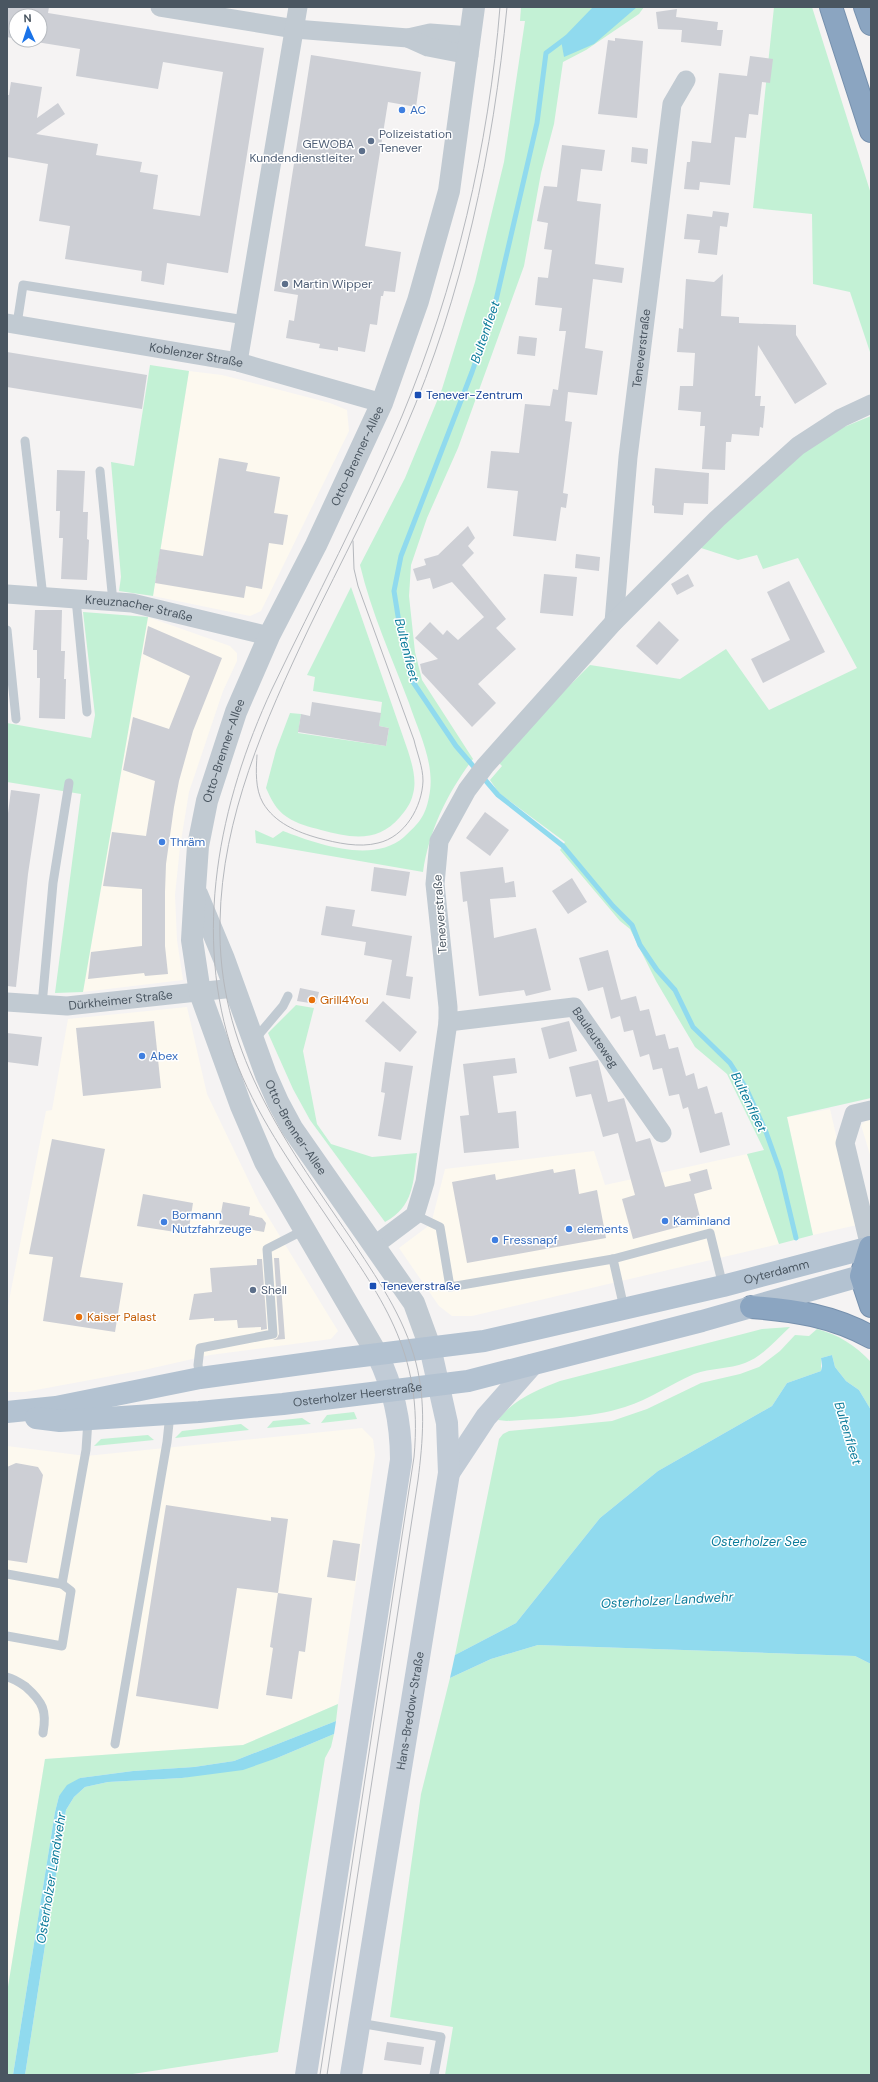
<svg xmlns="http://www.w3.org/2000/svg" width="878" height="2082" font-family="'DM Sans',sans-serif">
	<style>
		.commercial { fill: #fdf9ef }
		.green { fill: #c3f1d5 }
		.water { fill: #90daee }
		.lines { fill: none; stroke-linecap: round; stroke-linejoin: round }
		.stream { stroke: #90daee; stroke-width: 5 }
		.building { fill: #cdcfd5 }
		.motorway-casing { stroke: #7690ad; stroke-width: 24 }
		.service { stroke: #c1cad2; stroke-width: 9 }
		.minor { stroke: #c1cad2; stroke-width: 19 }
		.tertiary { stroke: #c1cad2; stroke-width: 22 }
		.secondary { stroke: #c1cbd6; stroke-width: 22 }
		.primary { stroke: #b3c2d1; stroke-width: 22 }
		.motorway { stroke: #8ba5c1; stroke-width: 22 }
		.tram { stroke: #b5b8bd; stroke-width: 1 }
		.shop-dot { fill: #3f7fe0; stroke: #fff; stroke-width: 1.5 }
		.service-dot { fill: #5c6f8a; stroke: #fff; stroke-width: 1.5 }
		.transit-dot { fill: #1a4fb4; stroke: #fff; stroke-width: 1.5 }
		.food-dot { fill: #e8710a; stroke: #fff; stroke-width: 1.5 }
		.labels { text-anchor: middle; dominant-baseline: central; stroke-width: 3; stroke-linejoin: round; paint-order: stroke }
		.shop-label { font-size: 12px; fill: #366cbe; stroke: #fff; text-anchor: start }
		.service-label { font-size: 12px; fill: #4e5e75; stroke: #fff; text-anchor: start }
		.street-label { font-size: 12px; fill: #4a5661; stroke: #fff }
		.transit-label { font-size: 12px; fill: #164399; stroke: #fff; text-anchor: start }
		.food-label { font-size: 12px; fill: #c56008; stroke: #fff; text-anchor: start }
		.water-label { font-size: 13px; font-style: italic; fill: #0c7c9b; stroke: #fff }
	</style>
	<rect width="100%" height="100%" fill="#f5f3f3"/>
	<!-- commercial -->
	<g class="commercial">
		<polygon points="189,371 222,375 330,403 347,410 349,431 261,611 250,616 153,596"/>
		<polygon points="148,617 230,646 237,653 237,661 223,691 189,792 180,847 175,895 177,940 183,980 83,992"/>
		<polygon points="187,1007 207,1094 259,1202 338,1331 331,1339 210,1355 144,1370 25,1392 7,1392 7,1311 46,1111 52,1110 68,1019"/>
		<polygon points="830,1109 857,1225 813,1235 787,1117"/>
		<polygon points="871,1119 871,1158 861,1125 866,1121"/>
		<polygon points="594,1151 605,1185 747,1154 779,1244 472,1316 452,1316 439,1306 399,1248 431,1224 445,1169"/>
		<polygon points="362,1428 373,1439 375,1455 338,1704 243,1745 45,1759 7,1993 7,1446 86,1456"/>
	</g>
	<!-- green -->
	<g class="green">
		<path d="M521,7H644L639,14L586,50L563,62L554,124L541,173L524,266L458,448L427,518L411,565L409,596L415,652L422,680L473,759C448,792 429,830 423,872L256,843L255,830L273,838L283,831C317,844 373,864 404,837C419,823 425,817 429,797C436,765 419,733 409,703C392,658 371,612 360,565L405,478L442,389L475,282L504,162L525,21H520Z"/>
		<polygon points="774,7 812,7 871,194 871,355 850,292 813,284 812,214 753,208"/>
		<polygon points="150,365 189,371 153,596 119,591 121,577 111,462 134,466"/>
		<polygon points="871,416 871,1098 787,1117 813,1235 779,1244 747,1154 764,1150 727,1074 695,1047 656,981 630,929 620,921 560,850 565,842 499,793 490,780 502,766 498,762 533,722 590,665 680,679 726,649 769,710 857,668 798,558 763,569 757,555 738,560 698,547 810,445 844,427"/>
		<path d="M351,587L408,751C412,764 417,780 413,794C411,803 406,810 400,817C378,843 351,838 321,830C310,827 297,824 287,817C276,810 271,799 266,788L276,750L290,713L301,714L298,733L386,746L389,728L379,726L382,702L313,691L315,677L307,675Z"/>
		<polygon points="83,612 148,617 83,992 55,993 81,794 7,782 7,723 91,738 95,715"/>
		<path d="M296,1005L314,1008L303,1051L317,1124L331,1144L372,1157L417,1153C413,1183 414,1206 385,1222L310,1120L293,1089L268,1033Z"/>
		<path d="M790,1327C777,1339 762,1357 745,1363C729,1369 711,1368 694,1374C671,1384 650,1399 625,1407C588,1419 546,1418 507,1421L498,1420C514,1399 537,1390 560,1381L739,1335L762,1329Z"/>
		<path d="M817,1329C839,1335 855,1345 871,1362V1410L859,1390L846,1381L835,1367L832,1355L821,1358V1371L787,1383L772,1406L658,1471L600,1518L516,1623L455,1655L499,1439L503,1434L509,1431L612,1421L647,1409L701,1383L740,1374L759,1367L780,1351L795,1335L809,1336Z"/>
		<polygon points="354,1412 357,1419 321,1423 327,1415"/>
		<polygon points="302,1418 311,1424 267,1428 273,1421"/>
		<polygon points="241,1424 249,1430 175,1438 182,1431"/>
		<polygon points="148,1435 154,1440 94,1446 101,1439"/>
		<polygon points="538,1645 855,1656 871,1664 871,2075 445,2075 453,2027 390,2017 421,1794 450,1678 491,1659"/>
		<polygon points="338,1704 336,1721 234,1761 194,1767 133,1771 80,1778 59,1796 55,1812 13,2075 7,2075 7,1993 45,1759 243,1745"/>
		<polygon points="334,1734 331,1747 325,1758 278,2052 126,2075 25,2075 66,1810 74,1797 85,1787 108,1782 182,1778 277,1758"/>
	</g>
	<!-- water -->
	<g class="water">
		<polygon points="593,7 637,7 594,44 564,57 561,40"/>
		<polygon points="832,1355 835,1367 846,1381 859,1390 871,1410 871,1664 855,1656 538,1645 491,1659 450,1678 455,1655 516,1623 600,1518 658,1471 772,1406 787,1383 821,1371 822,1366 821,1358"/>
		<polygon points="336,1721 334,1734 277,1758 243,1770 182,1778 108,1782 85,1787 74,1797 66,1810 25,2075 13,2075 55,1812 59,1796 67,1785 80,1778 133,1771 194,1767 234,1761"/>
	</g>
	<g class="lines">
		<!-- stream -->
		<polyline class="stream" points="566,38 546,53 537,123 494,309 472,372 401,556 394,591 402,641 413,682 456,746 498,795 563,846 613,906 632,925 640,945 657,970 675,990 693,1027 730,1063 746,1088 766,1132 780,1171 796,1238"/>
	</g>
	<!-- building -->
	<g class="building">
		<polygon points="7,7 49,7 48,13 264,48 228,273 167,263 164,285 141,281 142,271 65,259 70,226 39,221 48,164 7,157 7,95 9,95 11,82 42,87 37,118 58,103 65,114 36,134 98,144 96,155 142,162 140,172 158,175 153,209 200,216 223,72 163,62 158,89 76,76 80,49 24,40 40,40 40,16 16,16 16,39 7,37"/>
		<polygon points="677,9 676,17 718,22 717,30 723,30 721,46 681,42 682,30 658,29 656,12"/>
		<polygon points="615,38 643,41 637,118 598,114 608,40 615,41"/>
		<polygon points="311,55 421,72 416,107 388,102 365,246 401,252 395,292 384,291 383,296 381,296 377,325 370,324 365,352 338,347 338,351 319,348 320,344 286,338 289,320 294,321 298,295 274,291"/>
		<polygon points="750,56 773,59 770,83 762,82 758,115 749,114 746,138 735,137 730,185 700,182 699,190 684,189 687,162 690,162 692,141 711,143 719,73 747,76"/>
		<polygon points="562,145 605,150 602,171 581,169 577,201 601,204 595,264 624,268 622,283 593,279 585,348 603,351 597,395 568,392 565,421 572,422 563,493 568,494 566,508 561,507 556,541 513,536 518,491 487,488 491,451 519,453 525,404 550,406 553,389 558,390 566,331 559,331 562,308 535,305 538,277 548,278 552,250 544,249 548,223 537,221 544,186 557,187"/>
		<polygon points="632,147 648,149 647,164 631,162"/>
		<polygon points="713,211 729,213 727,227 720,226 717,255 698,253 700,240 684,239 687,214 712,217"/>
		<polygon points="723,274 721,316 739,317 739,323 796,325 796,335 827,384 795,404 758,345 755,396 761,396 760,406 765,406 763,428 760,427 759,436 732,434 731,442 726,442 725,470 702,469 705,426 700,426 701,412 678,410 680,386 693,386 695,353 677,352 679,328 683,329 686,279 714,282"/>
		<polygon points="519,336 537,338 535,356 517,354"/>
		<polygon points="7,352 147,375 142,409 7,387"/>
		<polygon points="219,458 248,463 246,471 280,477 274,513 288,515 283,545 269,543 262,589 246,586 244,598 155,583 160,549 203,556"/>
		<polygon points="655,468 709,473 708,504 684,503 683,515 654,513 654,506 652,505"/>
		<polygon points="57,470 85,471 83,512 88,512 87,539 89,540 87,580 61,579 63,538 59,538 60,511 56,511"/>
		<polygon points="468,526 475,538 468,546 474,553 462,565 506,619 496,628 516,649 478,684 496,703 472,727 422,673 420,664 438,659 415,638 430,622 443,635 447,630 458,640 484,617 452,582 433,589 430,578 417,581 413,569 426,565 424,559 438,555"/>
		<polygon points="576,554 600,557 599,571 575,568"/>
		<polygon points="544,574 577,577 573,616 540,613"/>
		<polygon points="688,574 694,586 677,595 671,584"/>
		<polygon points="789,581 825,652 763,683 751,659 790,640 767,592"/>
		<polygon points="35,610 62,610 61,651 65,651 64,679 66,679 65,719 39,718 40,678 37,678 37,650 33,650"/>
		<polygon points="659,621 679,640 657,665 636,646"/>
		<polygon points="148,626 222,658 193,731 179,781 174,807 166,864 165,892 165,946 168,974 145,976 144,973 88,979 91,952 142,946 142,889 103,886 112,832 146,836 155,781 123,770 133,717 169,729 190,676 143,654"/>
		<polygon points="312,702 381,713 379,726 389,728 386,746 298,732 301,714 310,716"/>
		<polygon points="11,790 40,794 28,874 16,987 7,986 7,821"/>
		<polygon points="485,812 509,830 490,856 466,838"/>
		<polygon points="374,867 410,872 406,896 371,891"/>
		<polygon points="503,867 505,883 514,881 516,897 490,899 494,938 536,928 551,990 526,996 524,990 479,996 467,901 463,902 460,872"/>
		<polygon points="572,878 587,902 568,914 552,891"/>
		<polygon points="326,906 355,910 352,926 412,936 406,976 413,977 410,999 386,995 392,960 364,955 366,942 321,935"/>
		<polygon points="608,950 621,1000 636,996 640,1011 649,1009 656,1036 665,1034 669,1049 678,1047 686,1076 694,1073 698,1089 707,1086 715,1114 722,1112 730,1145 700,1153 688,1107 683,1109 679,1094 669,1096 662,1068 653,1070 649,1054 640,1057 633,1030 624,1032 620,1016 611,1019 603,987 588,991 579,958"/>
		<polygon points="300,988 319,992 316,1004 297,1001"/>
		<polygon points="383,1001 417,1032 400,1052 365,1021"/>
		<polygon points="154,1021 161,1088 83,1096 76,1028"/>
		<polygon points="569,1021 577,1051 549,1059 541,1028"/>
		<polygon points="7,1033 42,1037 38,1066 7,1062"/>
		<polygon points="515,1058 517,1073 493,1076 498,1113 516,1111 519,1148 464,1153 460,1116 469,1115 463,1064"/>
		<polygon points="598,1060 608,1102 624,1098 636,1142 650,1138 665,1187 691,1181 689,1174 707,1169 712,1189 694,1194 701,1221 633,1239 622,1199 635,1195 618,1133 603,1137 591,1094 576,1097 569,1067"/>
		<polygon points="385,1062 413,1066 401,1140 378,1136 385,1093 381,1092"/>
		<polygon points="52,1139 105,1149 80,1277 123,1283 115,1332 43,1321 53,1257 29,1254"/>
		<polygon points="553,1169 554,1173 575,1169 579,1194 597,1190 606,1238 467,1263 452,1182 495,1174 496,1180"/>
		<polygon points="143,1194 193,1203 188,1234 137,1226"/>
		<polygon points="223,1202 250,1207 249,1215 262,1218 266,1223 264,1232 219,1224"/>
		<polygon points="274,1258 279,1258 285,1339 273,1340 277,1338 279,1334"/>
		<polygon points="257,1259 262,1259 267,1329 261,1330 261,1327 238,1328 237,1320 214,1321 214,1318 189,1320 194,1294 212,1292 210,1268 257,1265"/>
		<polygon points="16,1463 38,1467 43,1475 27,1563 7,1560 7,1467"/>
		<polygon points="166,1505 271,1521 271,1517 288,1519 278,1593 237,1588 218,1709 136,1696"/>
		<polygon points="333,1540 360,1544 355,1581 327,1577"/>
		<polygon points="278,1593 312,1598 305,1652 299,1651 292,1699 266,1695 273,1648 270,1647"/>
		<polygon points="387,2042 424,2047 421,2065 384,2060"/>
	</g>
	<g class="lines">
		<defs>
			<g id="motorway">
				<polyline points="831,7 871,131"/>
				<polyline points="865,7 871,24"/>
				<polyline points="870,1247 861,1276 871,1306"/>
				<path d="M751,1307C794,1310 833,1316 871,1337"/>
			</g>
		</defs>
		<!-- motorway casing -->
		<use href="#motorway" class="motorway-casing"/>
		<!-- service -->
		<g class="service">
			<polyline points="17,324 23,285 245,320"/>
			<polyline points="25,441 43,597"/>
			<polyline points="100,471 113,602"/>
			<polyline points="76,599 87,712"/>
			<polyline points="7,630 16,719"/>
			<polyline points="42,1005 53,883 69,783"/>
			<polyline points="255,1039 283,1006 288,996"/>
			<polyline points="415,1215 440,1227 450,1287 613,1259 710,1233 723,1286"/>
			<polyline points="613,1259 624,1308"/>
			<polyline points="200,1378 198,1365 200,1348 273,1334 267,1249 304,1230"/>
			<polyline points="7,1574 62,1584"/>
			<polyline points="7,1636 62,1646 71,1591 62,1584 86,1450 88,1420"/>
			<path d="M7,1677C15,1679 19,1682 26,1687C43,1702 47,1711 43,1733"/>
			<polyline points="115,1744 167,1442 170,1414"/>
			<polyline points="359,2023 441,2037 434,2075"/>
		</g>
		<!-- minor -->
		<g class="minor">
			<polyline points="160,7 295,29 408,38 430,33 471,36"/>
			<polyline points="408,38 428,47 469,55"/>
			<path id="s1" d="M7,323L238,362L382,403"/>
			<polyline points="238,362 298,7"/>
			<path id="s2" d="M7,594L132,603L269,636"/>
			<path id="s3" d="M614,622L628,457L672,104L686,80"/>
			<path id="s4" d="M7,1002L67,1006L234,988"/>
			<path id="s5" d="M448,1022L574,1007L662,1133"/>
			<polyline points="375,1245 415,1215 425,1182 448,1022 448,1007 435,884 439,841 467,790 485,766 614,622 717,519 798,446 841,418 871,404"/>
			<polyline points="870,1247 845,1143 854,1114 871,1110"/>
		</g>
		<!-- tertiary -->
		<g class="tertiary">
			<path id="s6" d="M197,894L224,959L266,1075L278,1102L292,1128L414,1303L430,1347"/>
			<path id="s7" d="M377,1354L265,1162L241,1106L200,993L192,940L195,889L198,846L207,801L236,712L269,636L316,545L382,403L418,301L449,191L474,7"/>
		</g>
		<!-- secondary -->
		<g class="secondary">
			<polyline points="449,1473 486,1417 532,1365"/>
			<path d="M306,2075L401,1460C401,1422 394,1388 377,1354"/>
			<path id="s8" d="M351,2075L449,1473L447,1423L430,1347"/>
		</g>
		<!-- primary -->
		<g class="primary">
			<path id="s9" d="M7,1412L56,1407L200,1378L338,1359L484,1341L723,1286L871,1247"/>
			<path id="s10" d="M36,1418L60,1421L199,1412L283,1404L468,1381L702,1321L871,1273"/>
		</g>
		<!-- motorway -->
		<use href="#motorway" class="motorway"/>
		<!-- tram -->
		<g class="tram">
			<path d="M257,755C256,771 255,789 263,803C275,823 297,832 318,838C337,843 359,848 378,843C405,837 422,807 423,781C423,767 417,753 414,740L358,586L354,569L353,541"/>
			<path d="M320,2075L414,1457C424,1350 381,1298 325,1214C291,1164 255,1113 234,1056C192,935 219,803 272,689C315,599 363,509 402,416C455,289 489,145 500,7"/>
			<path d="M327,2075L418,1480C423,1441 426,1402 416,1363C404,1316 376,1277 350,1237C282,1137 217,1049 220,921C222,817 265,721 309,628C341,562 376,496 405,429C463,296 493,151 507,7"/>
		</g>
	</g>
	<!-- markers -->
	<g class="shop-dot">
		<circle cx="402" cy="110" r="4"/>
		<circle cx="162" cy="842" r="4"/>
		<circle cx="142" cy="1056" r="4"/>
		<circle cx="665" cy="1221" r="4"/>
		<circle cx="164" cy="1222" r="4"/>
		<circle cx="569" cy="1229" r="4"/>
		<circle cx="495" cy="1240" r="4"/>
	</g>
	<g class="service-dot">
		<circle cx="371" cy="141" r="4"/>
		<circle cx="362" cy="151" r="4"/>
		<circle cx="285" cy="284" r="4"/>
		<circle cx="253" cy="1290" r="4"/>
	</g>
	<g class="transit-dot">
		<rect x="414" y="391" width="8" height="8" rx="2"/>
		<rect x="369" y="1282" width="8" height="8" rx="2"/>
	</g>
	<g class="food-dot">
		<circle cx="312" cy="1000" r="4"/>
		<circle cx="79" cy="1317" r="4"/>
	</g>
	<g class="labels">
		<!-- shop labels -->
		<g class="shop-label">
			<text x="410" y="110">AC</text>
			<text x="170" y="842">Thräm</text>
			<text x="150" y="1056">Abex</text>
			<text x="172" y="1215">Bormann<tspan x="172" dy="14">Nutzfahrzeuge</tspan></text>
			<text x="673" y="1221">Kaminland</text>
			<text x="577" y="1229">elements</text>
			<text x="503" y="1240">Fressnapf</text>
		</g>
		<!-- service labels -->
		<g class="service-label">
			<text x="379" y="134">Polizeistation<tspan x="379" dy="14">Tenever</tspan></text>
			<text x="354" y="144" text-anchor="end">GEWOBA<tspan x="354" dy="14">Kundendienstleiter</tspan></text>
			<text x="293" y="284">Martin Wipper</text>
			<text x="261" y="1290">Shell</text>
		</g>
		<!-- street labels -->
		<g class="street-label">
			<text stroke="none"><textPath href="#s3" startOffset="275">Teneverstraße</textPath></text>
			<text stroke="none"><textPath href="#s1" startOffset="192">Koblenzer Straße</textPath></text>
			<text stroke="none"><textPath href="#s7" startOffset="974">Otto-Brenner-Allee</textPath></text>
			<text stroke="none"><textPath href="#s2" startOffset="133">Kreuznacher Straße</textPath></text>
			<text stroke="none"><textPath href="#s7" startOffset="650">Otto-Brenner-Allee</textPath></text>
			<text transform="translate(440 914) rotate(-94)">Teneverstraße</text>
			<text stroke="none"><textPath href="#s4" startOffset="114">Dürkheimer Straße</textPath></text>
			<text stroke="none"><textPath href="#s5" startOffset="164">Bauleuteweg</textPath></text>
			<text stroke="none"><textPath href="#s6" startOffset="254">Otto-Brenner-Allee</textPath></text>
			<text stroke="none"><textPath href="#s9" startOffset="783">Oyterdamm</textPath></text>
			<text stroke="none"><textPath href="#s10" startOffset="323">Osterholzer Heerstraße</textPath></text>
			<text stroke="none"><textPath href="#s8" startOffset="369">Hans-Bredow-Straße</textPath></text>
		</g>
		<!-- transit labels -->
		<g class="transit-label">
			<text x="426" y="395">Tenever-Zentrum</text>
			<text x="381" y="1286">Teneverstraße</text>
		</g>
		<!-- food labels -->
		<g class="food-label">
			<text x="320" y="1000">Grill4You</text>
			<text x="87" y="1317">Kaiser Palast</text>
		</g>
		<!-- water labels -->
		<g class="water-label">
			<text transform="translate(485 332) rotate(-71)">Bultenfleet</text>
			<text transform="translate(407 650) rotate(76)">Bultenfleet</text>
			<text transform="translate(749 1102) rotate(64)">Bultenfleet</text>
			<text transform="translate(848 1433) rotate(73)">Bultenfleet</text>
			<text x="759" y="1541">Osterholzer See</text>
			<text transform="translate(667 1600) rotate(-3)">Osterholzer Landwehr</text>
			<text transform="translate(51 1878) rotate(-81)">Osterholzer Landwehr</text>
		</g>
	</g>
	<!-- border -->
	<rect width="878" height="2082" fill="none" stroke="#4a5661" stroke-width="16"/>
	<!-- north arrow -->
	<g transform="translate(28 28) rotate(357)"><circle r="19" fill="#ffffff" stroke="#b7bbc0"/>
	<path d="M0-3L7 15L0 10L-7 15Z" fill="#1a73e8"/>
	<text y="-6" font-size="11" font-weight="bold" text-anchor="middle" fill="#4a5661">N</text>
	</g>
</svg>
